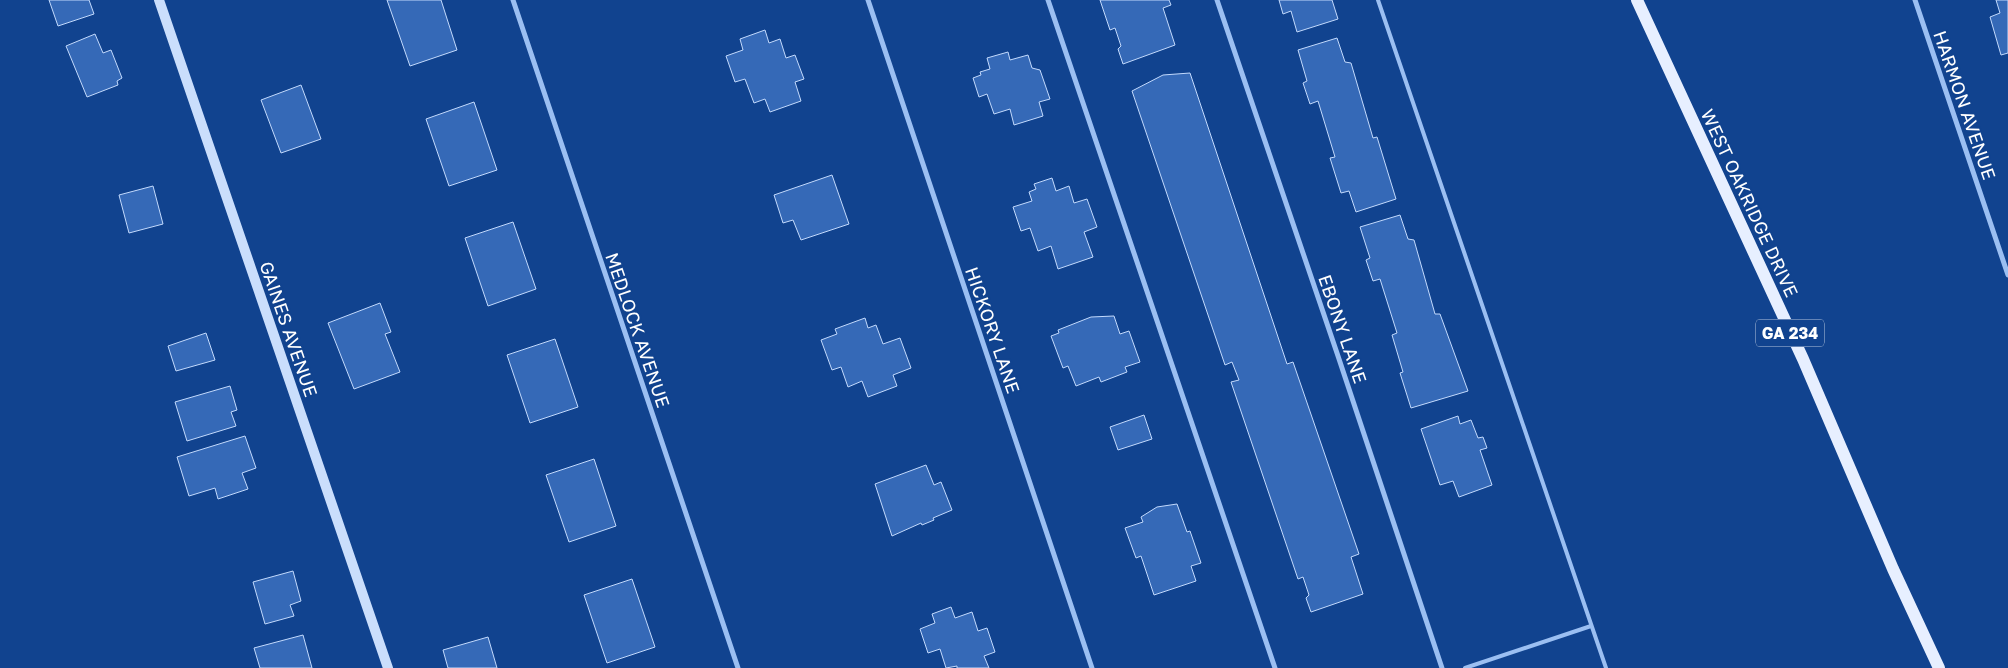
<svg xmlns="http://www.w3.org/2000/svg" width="2008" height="668" font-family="'Golos Text',sans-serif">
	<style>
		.building { fill: #3569b7; stroke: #c3dafd }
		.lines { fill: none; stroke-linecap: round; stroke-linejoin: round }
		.lane { stroke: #9bbff2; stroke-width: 4 }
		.street { stroke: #9bbff2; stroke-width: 5 }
		.secondary { stroke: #cadefc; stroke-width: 10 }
		.primary { stroke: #e7efff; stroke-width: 12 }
		.labels { text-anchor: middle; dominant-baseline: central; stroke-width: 4; stroke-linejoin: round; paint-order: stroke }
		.shield { fill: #11438f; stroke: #b8c7dd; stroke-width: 1 }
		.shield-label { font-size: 16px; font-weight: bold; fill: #fff }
		.street-label { font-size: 18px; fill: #fff; stroke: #11438f }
	</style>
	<rect width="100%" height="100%" fill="#11438f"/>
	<!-- building -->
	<g class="building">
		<polygon points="49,0 89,0 94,14 58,26"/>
		<polygon points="387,0 441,0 457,50 410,66"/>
		<polygon points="1100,0 1169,0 1171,5 1163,8 1175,45 1123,64 1118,49 1121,46 1115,28 1110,30"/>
		<polygon points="1279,0 1332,0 1338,19 1297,32 1291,11 1283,14"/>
		<polygon points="1996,0 2008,0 2008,53 2001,55 1990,17 2000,13"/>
		<polygon points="765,30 769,43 780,39 786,58 795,55 804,79 795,82 801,101 770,112 765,99 754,103 745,79 735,82 726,56 743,50 740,39"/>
		<polygon points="95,34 103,53 111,50 122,78 117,81 118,85 87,97 66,46"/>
		<polygon points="1337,38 1345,62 1351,63 1373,138 1377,137 1396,199 1356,212 1349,191 1341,193 1330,158 1335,157 1318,101 1310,104 1303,83 1307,81 1298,50"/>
		<polygon points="1008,52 1010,60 1028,55 1032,68 1040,70 1050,99 1039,102 1043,116 1014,125 1010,109 994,114 987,94 979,97 973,78 981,75 980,72 990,69 987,58"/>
		<polygon points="1190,73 1287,364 1293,362 1359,554 1351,557 1363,594 1311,612 1306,598 1309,595 1303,577 1298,579 1231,382 1239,380 1232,362 1225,365 1132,91 1163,75"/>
		<polygon points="301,85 321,139 281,153 261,100"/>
		<polygon points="474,102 497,170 449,186 426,119"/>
		<polygon points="832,175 849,224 801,240 793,220 783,223 774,195"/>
		<polygon points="1052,178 1056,191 1069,186 1074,203 1087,199 1097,227 1084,232 1093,257 1058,269 1051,246 1038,251 1030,228 1021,231 1013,207 1032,201 1029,192 1036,189 1034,184"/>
		<polygon points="153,186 163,224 129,233 119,195"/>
		<polygon points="1400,215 1408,239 1414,240 1435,314 1440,314 1468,391 1411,408 1400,373 1403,372 1392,335 1397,333 1380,279 1373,281 1366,260 1370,258 1360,227"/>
		<polygon points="513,222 536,289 488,306 465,238"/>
		<polygon points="380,303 391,332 385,334 400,372 354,389 328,323"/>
		<polygon points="1114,316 1120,334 1129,331 1140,362 1125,367 1127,372 1101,382 1099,377 1076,386 1068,366 1063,368 1051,336 1059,333 1058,330 1091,317"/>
		<polygon points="865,318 868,328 876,325 883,344 900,338 911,368 893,375 897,386 868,397 862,381 848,387 841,367 832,370 821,340 837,334 835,329"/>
		<polygon points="206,333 215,360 176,371 168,346"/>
		<polygon points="555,339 578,407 530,423 507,355"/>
		<polygon points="230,386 237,410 231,412 236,426 187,441 175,402"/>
		<polygon points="1144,415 1152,439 1118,450 1110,427"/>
		<polygon points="1458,416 1460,424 1471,420 1478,438 1483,437 1487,448 1480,450 1492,485 1459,497 1453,481 1440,485 1421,429"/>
		<polygon points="245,436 256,468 242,473 248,489 218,499 215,488 189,496 177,457"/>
		<polygon points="594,459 616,526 569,542 546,475"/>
		<polygon points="926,465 934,485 941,482 952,510 933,518 934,520 922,525 921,523 892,536 875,484"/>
		<polygon points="1177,504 1187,532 1190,531 1201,563 1191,566 1196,581 1154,595 1141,556 1136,558 1125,528 1143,522 1141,517 1157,507"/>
		<polygon points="293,571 301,601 290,605 294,616 265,624 253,582"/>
		<polygon points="632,579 655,647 607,663 584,595"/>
		<polygon points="951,607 955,618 972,612 978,631 987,628 995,652 984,656 989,668 957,668 957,666 946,668 940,649 928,653 920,629 935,623 932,614"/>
		<polygon points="303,635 312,668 260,668 254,648"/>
		<polygon points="488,637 497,668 448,668 443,650"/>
	</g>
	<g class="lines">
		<!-- lane -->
		<g class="lane">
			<polyline points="1378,0 1606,668"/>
			<polyline points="1465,668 1591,626"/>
		</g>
		<!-- street -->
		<g class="street">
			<polyline points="513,0 738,668"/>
			<polyline points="868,0 1092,668"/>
			<polyline points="1048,0 1275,668"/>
			<polyline points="1217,0 1338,356 1442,668"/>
			<polyline points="1915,0 2008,275"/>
		</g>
		<!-- secondary -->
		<polyline class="secondary" points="159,0 388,668"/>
		<!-- primary -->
		<polyline class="primary" points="1637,0 1803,359 1893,569 1939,668"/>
	</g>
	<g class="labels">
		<!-- shield labels -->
		<rect class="shield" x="1756" y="319.5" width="68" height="27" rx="4"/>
		<g class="shield-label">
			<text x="1790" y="333">GA 234</text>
		</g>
		<!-- street labels -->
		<g class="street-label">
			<text transform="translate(1965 105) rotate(71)">HARMON AVENUE</text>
			<text transform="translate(1750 203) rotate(65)">WEST OAKRIDGE DRIVE</text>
			<text transform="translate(289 329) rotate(71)">GAINES AVENUE</text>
			<text transform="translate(1343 329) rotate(71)">EBONY LANE</text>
			<text transform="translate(638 330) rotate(71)">MEDLOCK AVENUE</text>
			<text transform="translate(993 330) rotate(71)">HICKORY LANE</text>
		</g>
	</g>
</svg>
